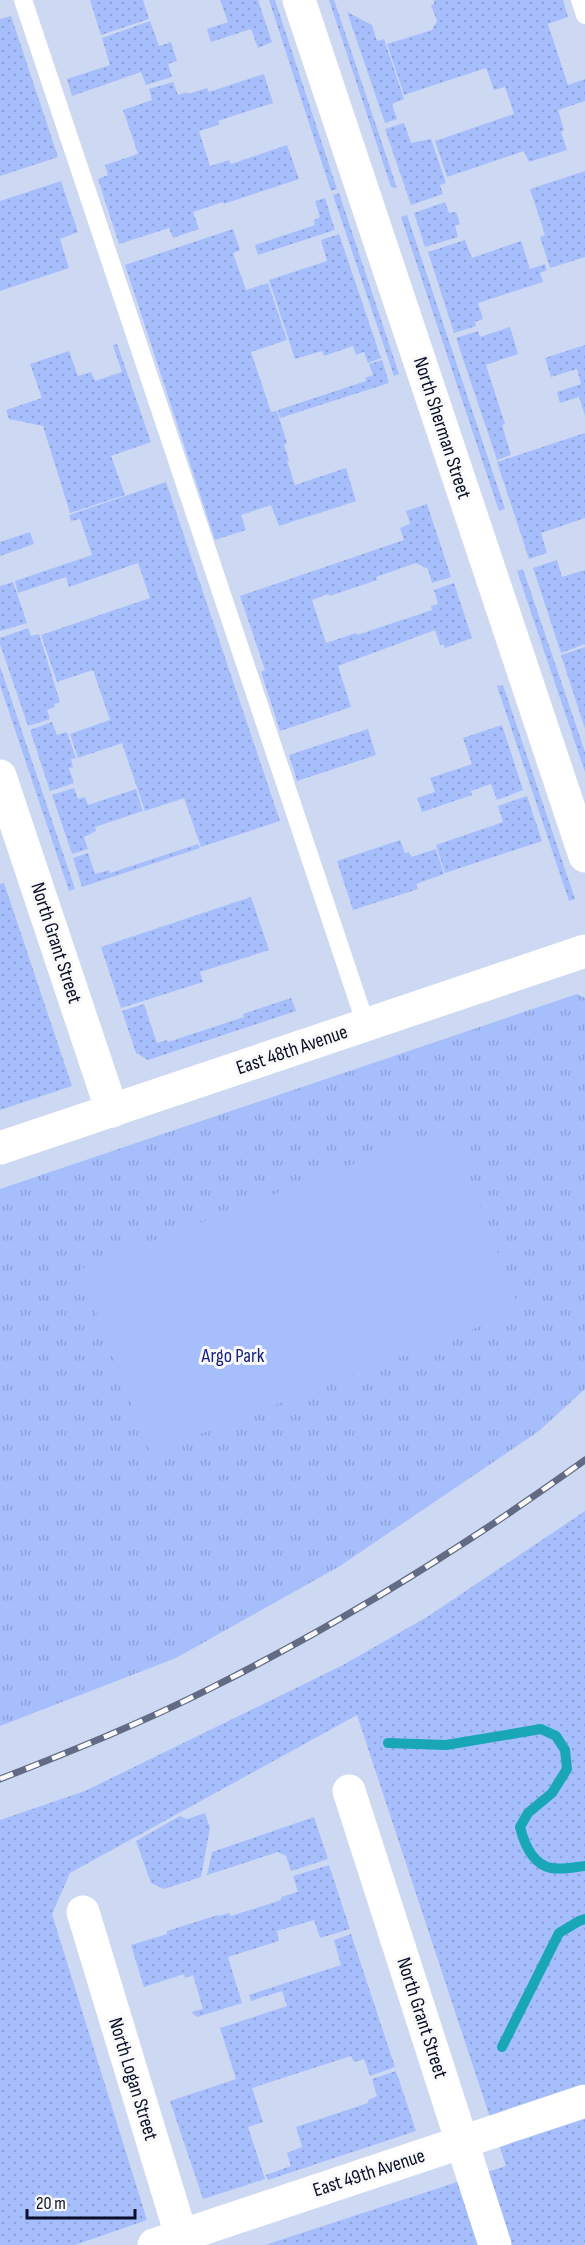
<svg xmlns="http://www.w3.org/2000/svg" width="585" height="2245" font-family="'Sofia Sans Condensed',sans-serif">
	<style>
		.grass { fill: url(#grass-dots) }
		.park { fill: url(#park-tufts) }
		.pitch { fill: #a7befc }
		.lines { fill: none; stroke-linecap: round; stroke-linejoin: round }
		.stream { stroke: #19a7b8; stroke-width: 10 }
		.lane { stroke: #fff; stroke-width: 18 }
		.street { stroke: #fff; stroke-width: 33 }
		.rail-casing { stroke: #626b83; stroke-width: 7 }
		.rail { stroke: #f9f9f9; stroke-width: 4.5; stroke-dasharray: 14; stroke-linecap: butt }
		.labels { text-anchor: middle; dominant-baseline: central; stroke-width: 6; stroke-linejoin: round; paint-order: stroke }
		.street-label { font-size: 20px; fill: #091027; stroke: #f9f9f9 }
		.park-label { font-size: 20px; fill: #142088; stroke: #f9f9f9 }
	</style>
	<defs>
		<pattern id="grass-dots" width="8" height="8" patternUnits="userSpaceOnUse" patternTransform="scale(1.5)"><rect width="8" height="8" fill="#a7befc"/><path d="M2 2h.1M6 6h.1" fill="none" stroke="#8ea2d8" stroke-width="1.8" stroke-linecap="round"/></pattern>
		<pattern id="park-tufts" width="24" height="20" patternUnits="userSpaceOnUse" patternTransform="scale(1.5)"><rect width="24" height="20" fill="#a7befc"/><path d="M3 7l-1-3M5 7V3M7 7l1-3M15 17l-1-3M17 17v-4M19 17l1-3" fill="none" stroke="#8ea2d8"/></pattern>
	</defs>
	<rect width="100%" height="100%" fill="#cdd8f3"/>
	<!-- grass -->
	<g class="grass">
		<polygon points="90,0 143,0 149,19 101,35"/>
		<polygon points="220,0 258,0 272,42 258,48 251,29 211,42 207,29 228,22"/>
		<polygon points="269,0 275,0 337,189 331,191"/>
		<polygon points="329,0 334,0 397,188 391,187"/>
		<polygon points="434,0 563,0 568,17 548,24 568,85 585,79 585,101 558,110 564,130 561,132 567,150 529,162 524,151 447,177 435,141 514,114 505,87 494,90 486,68 404,95 387,44 432,30 437,21 431,5 434,4"/>
		<polygon points="347,12 372,25 377,41 384,39 404,99 392,104 397,119 385,123"/>
		<polygon points="11,16 58,157 0,176 0,19"/>
		<polygon points="150,21 159,46 171,42 177,61 168,64 172,77 146,85 141,72 72,96 67,79 110,65 102,38"/>
		<polygon points="264,74 273,103 218,121 219,125 199,131 210,166 229,160 231,164 287,145 299,179 224,204 223,202 193,212 199,229 173,238 169,228 119,244 98,179 108,175 105,165 138,154 123,110 152,100 149,89 173,82 178,95 187,92 188,94 207,88 209,92"/>
		<polygon points="404,123 411,143 431,139 446,183 440,185 443,194 411,205 385,129"/>
		<polygon points="585,171 585,257 550,268 540,237 545,235 530,189"/>
		<polygon points="61,181 78,232 60,239 69,268 0,291 0,201"/>
		<polygon points="339,193 399,374 394,376 333,195"/>
		<polygon points="325,198 335,230 258,255 255,245 315,225 314,220 320,217 315,201"/>
		<polygon points="445,202 449,213 456,212 460,224 455,226 458,237 425,247 414,213"/>
		<polygon points="407,215 505,509 499,511 401,217"/>
		<polygon points="233,229 240,250 233,253 246,290 268,283 287,340 251,352 271,412 277,411 287,443 284,445 289,460 287,461 295,485 346,468 356,501 279,526 271,505 241,515 246,530 215,540 125,265"/>
		<polygon points="339,234 381,358 368,363 364,352 356,355 353,346 324,356 322,351 295,359 269,280 327,261 321,240"/>
		<polygon points="465,240 472,258 521,241 530,269 545,264 547,270 540,273 543,282 478,303 483,319 475,322 476,326 454,333 428,252"/>
		<polygon points="510,327 518,354 486,365 505,424 502,425 511,455 497,460 456,338 478,331 480,337"/>
		<polygon points="117,344 151,442 111,456 125,495 70,513 43,426 9,419 6,410 42,398 30,364 69,351 78,376 91,372 95,381 122,372 113,345"/>
		<polygon points="585,345 585,416 579,397 560,403 557,392 581,384 577,369 551,377 545,358"/>
		<polygon points="382,360 389,383 280,418 278,410 366,381 365,378 373,375 369,364"/>
		<polygon points="585,433 585,518 541,533 547,553 529,559 497,462"/>
		<polygon points="166,482 280,821 201,847 184,798 145,811 122,743 78,758 70,734 110,720 93,670 57,682 41,635 150,598 138,563 69,587 66,577 18,593 15,581 92,555 80,519 71,521 69,515"/>
		<polygon points="427,504 451,577 432,583 428,569 416,563 376,577 377,580 330,596 328,594 312,600 326,643 356,633 357,635 432,610 431,606 438,604 434,590 454,583 472,638 445,648 443,644 440,645 435,630 338,666 351,707 280,731 261,672 265,670 240,596 404,540 400,528 410,524 406,511"/>
		<polygon points="30,532 34,544 0,556 0,542"/>
		<polygon points="557,560 562,577 585,570 585,644 561,653 533,568"/>
		<polygon points="523,569 585,752 585,772 517,571"/>
		<polygon points="13,582 27,623 0,631 0,586"/>
		<polygon points="28,628 31,636 39,634 60,702 54,704 55,707 47,710 50,719 28,726 0,644 0,638"/>
		<polygon points="585,647 585,729 561,655"/>
		<polygon points="0,666 75,889 69,891 0,685"/>
		<polygon points="503,685 575,899 569,901 497,686"/>
		<polygon points="52,722 57,735 66,732 68,735 76,758 71,759 73,767 69,768 74,783 50,791 30,730"/>
		<polygon points="502,725 523,790 497,800 491,784 471,791 472,795 422,812 417,798 435,792 430,778 472,764 463,738"/>
		<polygon points="368,729 376,755 297,781 289,755"/>
		<polygon points="74,788 78,799 85,797 88,805 136,789 143,811 95,827 96,831 84,837 88,849 72,854 52,795"/>
		<polygon points="527,796 542,841 445,873 436,845 503,822 498,806"/>
		<polygon points="400,840 405,853 409,852 411,857 436,849 444,874 416,884 418,889 353,910 337,861"/>
		<polygon points="198,844 200,848 82,887 73,858 88,853 95,874 109,870 110,873"/>
		<polygon points="4,883 72,1086 0,1110 0,884"/>
		<polygon points="251,897 269,950 200,972 203,982 121,1008 101,947"/>
		<polygon points="291,998 296,1011 148,1060 136,1053 122,1011 144,1004 157,1043 167,1040 168,1042 244,1017 243,1014"/>
		<polygon points="585,1511 585,2245 265,2245 506,2166 357,1715 70,1873 52,1914 147,2220 75,2245 0,2245 0,1820 85,1791 341,1666 427,1617"/>
		<polygon points="205,1813 210,1828 201,1877 164,1889 151,1883 136,1841 180,1816 187,1819"/>
		<polygon points="314,1817 328,1859 291,1871 286,1856 278,1852 207,1875 212,1852"/>
		<polygon points="329,1865 350,1929 320,1938 314,1920 277,1931 279,1941 228,1957 242,2003 197,2017 191,2012 203,2009 193,1975 185,1978 184,1974 144,1987 131,1945 167,1934 167,1931 218,1915 219,1916 229,1913 231,1916 281,1900 281,1897 298,1892 293,1876"/>
		<polygon points="351,1934 395,2067 370,2076 364,2059 354,2062 351,2056 252,2088 263,2122 248,2127 265,2179 203,2199 170,2101 236,2079 220,2028 287,2006 282,1991 251,2001 249,1995 341,1965 334,1940"/>
		<polygon points="396,2071 416,2131 268,2180 266,2175 291,2166 287,2153 302,2147 296,2127 368,2103 368,2100 377,2096 372,2079"/>
	</g>
	<!-- park -->
	<polygon class="park" points="577,994 585,998 585,1389 539,1431 340,1566 176,1658 0,1726 0,1189"/>
	<!-- pitch -->
	<polygon class="pitch" points="449,1127 520,1311 150,1453 80,1269"/>
	<g class="lines">
		<!-- stream -->
		<g class="stream">
			<path d="M388,1743L446,1745L541,1729L556,1736L565,1750L567,1769L552,1793L528,1813L520,1827C524,1843 532,1864 551,1868C561,1870 575,1867 585,1866"/>
			<polyline points="502,2047 559,1933 579,1921 585,1919"/>
		</g>
		<!-- lane -->
		<g class="lane">
			<polyline points="23,0 366,1025"/>
			<polyline points="580,0 585,15"/>
		</g>
		<!-- street -->
		<g class="street">
			<polyline points="299,0 585,856"/>
			<polyline points="0,776 112,1111"/>
			<polyline points="0,1148 585,951"/>
			<polyline points="349,1791 495,2245"/>
			<polyline points="83,1912 184,2245"/>
			<polyline points="154,2245 585,2101"/>
		</g>
		<defs>
			<path id="rail" d="M0,1779C72,1751 144,1722 213,1687C343,1622 467,1545 585,1460"/>
		</defs>
		<!-- rail casing -->
		<use href="#rail" class="rail-casing"/>
		<!-- rail -->
		<use href="#rail" class="rail"/>
	</g>
	<g class="labels">
		<!-- street labels -->
		<g class="street-label">
			<text transform="translate(442 428) rotate(72)">North Sherman Street</text>
			<text transform="translate(56 943) rotate(72)">North Grant Street</text>
			<text transform="translate(292 1050) rotate(-19)">East 48th Avenue</text>
			<text transform="translate(422 2018) rotate(72)">North Grant Street</text>
			<text transform="translate(133 2079) rotate(73)">North Logan Street</text>
			<text transform="translate(369 2173) rotate(-18)">East 49th Avenue</text>
		</g>
		<!-- park labels -->
		<g class="park-label">
			<text x="233" y="1356">Argo Park</text>
		</g>
	</g>
	<!-- scale -->
	<path d="M27 2209v9h108v-9" fill="none" stroke="#091027" stroke-width="3"/>
	<text x="36" y="2209" font-size="18" fill="#091027" stroke="#f9f9f9" stroke-width="4.5" paint-order="stroke">20 m</text>
</svg>
